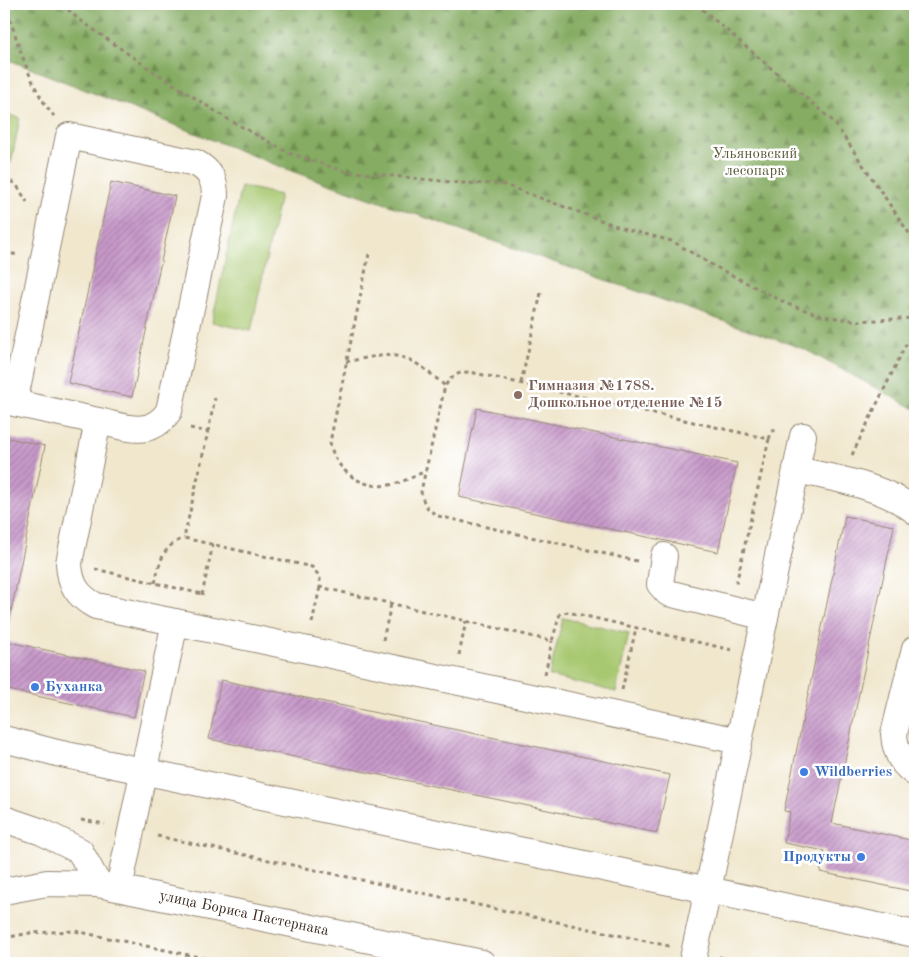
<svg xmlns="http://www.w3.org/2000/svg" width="919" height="967" font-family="'Old Standard TT',serif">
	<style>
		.green { fill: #a7c870; stroke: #717947 }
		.forest { fill: url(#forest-firs); stroke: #606b40 }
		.building { fill: url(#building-hatch) }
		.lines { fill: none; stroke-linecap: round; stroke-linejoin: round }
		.minor-casing { stroke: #968876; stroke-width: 28 }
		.path { stroke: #968876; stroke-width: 3; stroke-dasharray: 4 4; stroke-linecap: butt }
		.minor { stroke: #fff; stroke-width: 26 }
		.education-dot { fill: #8d6e63; stroke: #fff; stroke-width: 2 }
		.shop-dot { fill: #3f7fe0; stroke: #fff; stroke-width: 2 }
		.labels { text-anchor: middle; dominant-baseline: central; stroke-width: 5; stroke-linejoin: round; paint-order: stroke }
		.park-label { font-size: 15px; fill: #5b5937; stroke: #fff }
		.education-label { font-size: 15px; font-weight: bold; fill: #785e54; stroke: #fff; text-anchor: start }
		.shop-label { font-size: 15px; font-weight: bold; fill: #366cbe; stroke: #fff; text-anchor: start }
		.street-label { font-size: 15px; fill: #3b2a1e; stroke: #fff }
	</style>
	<defs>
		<pattern id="forest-firs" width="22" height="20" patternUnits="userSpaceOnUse" patternTransform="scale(1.25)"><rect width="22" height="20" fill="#85ac62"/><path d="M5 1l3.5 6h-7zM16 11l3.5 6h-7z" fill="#6e8c50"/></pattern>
		<pattern id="building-hatch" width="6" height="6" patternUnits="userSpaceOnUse" patternTransform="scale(1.25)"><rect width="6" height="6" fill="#c799ca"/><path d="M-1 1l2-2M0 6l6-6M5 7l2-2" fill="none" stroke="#a37da3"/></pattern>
	</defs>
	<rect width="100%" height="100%" fill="#fff"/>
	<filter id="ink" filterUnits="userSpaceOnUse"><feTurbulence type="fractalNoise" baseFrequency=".02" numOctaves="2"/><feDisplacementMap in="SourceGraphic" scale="10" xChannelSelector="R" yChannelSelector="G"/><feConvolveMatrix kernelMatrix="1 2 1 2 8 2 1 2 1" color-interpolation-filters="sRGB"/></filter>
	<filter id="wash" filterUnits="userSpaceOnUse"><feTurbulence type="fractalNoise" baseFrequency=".0096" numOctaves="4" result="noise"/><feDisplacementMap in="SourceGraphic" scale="20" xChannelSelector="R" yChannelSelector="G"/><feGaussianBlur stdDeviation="1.12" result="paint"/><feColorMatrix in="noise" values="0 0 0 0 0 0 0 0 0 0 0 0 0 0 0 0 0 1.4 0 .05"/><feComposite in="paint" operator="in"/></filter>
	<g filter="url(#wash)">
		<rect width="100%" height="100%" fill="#f0e7cd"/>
		<!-- green -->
		<g class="green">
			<polygon points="4,114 20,118 11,163 4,161"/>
			<polygon points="241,186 280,195 251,331 212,322"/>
			<polygon points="563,618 629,633 616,692 549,676"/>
		</g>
		<!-- forest -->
		<polygon class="forest" points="4,4 915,4 915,409 804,349 294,172 4,58"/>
		<g id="blocks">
			<!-- building -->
			<g class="building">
				<polygon points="111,182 175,196 132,397 68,383"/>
				<polygon points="477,408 737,463 718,552 459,497"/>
				<polygon points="4,437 45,446 5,641 4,641"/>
				<polygon points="845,516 894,526 832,823 915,841 915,892 820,872 825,851 784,843 790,812 784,811"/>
				<polygon points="4,641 144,671 134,717 4,689"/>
				<polygon points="221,680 670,775 657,833 209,739"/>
			</g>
		</g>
	</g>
	<g filter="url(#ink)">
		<use href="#blocks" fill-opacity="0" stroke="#968876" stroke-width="1"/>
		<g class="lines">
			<defs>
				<g id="minor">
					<path d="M98,421L14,403L69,136L196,163C210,171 215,180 215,196L169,411C150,439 126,427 98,421L69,563C70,584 77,596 96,606L175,622L119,888"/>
					<polyline points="796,470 803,436"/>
					<polyline points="664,556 660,584 668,593 765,617"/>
					<path d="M915,649L894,734C895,750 901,764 915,773"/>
					<polyline points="4,739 57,753 708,890 739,741 175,622"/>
					<path d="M739,741L796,470C833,478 885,486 915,511"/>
					<polyline points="4,819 42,832 80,851 98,884"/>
					<polyline points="4,891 47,883 98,884 482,963"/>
					<polyline points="692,963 708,890 915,934"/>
				</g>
			</defs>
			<!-- minor casing -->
			<use href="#minor" class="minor-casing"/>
			<!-- path -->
			<g class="path">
				<path d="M5,4C18,41 28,85 54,116"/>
				<polyline points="62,4 77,18 147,67 226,118 289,153 344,171 461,183 502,184 625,229 672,241 714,266 790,305 823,316 857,321 915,318"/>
				<polyline points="696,4 834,122 915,242"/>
				<polyline points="4,178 16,184 27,202"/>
				<polyline points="4,252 18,255"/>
				<path d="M369,254L330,442C334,469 361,490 389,485C402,483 414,476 426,471"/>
				<path d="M346,362C396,351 406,351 445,386"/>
				<polyline points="521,383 541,293"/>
				<polyline points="190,428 208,432 184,538 312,567 320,577 320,587 552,641 560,614 568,612 732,650"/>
				<polyline points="208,432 215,398"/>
				<polyline points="769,439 772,431 778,430"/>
				<polyline points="852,455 915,326"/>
				<path d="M637,561L438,516C427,509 423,504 421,491L445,386C452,376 457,372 470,372L769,439L736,584"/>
				<polyline points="95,569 202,594"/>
				<path d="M155,583C160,562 162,546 184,538"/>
				<polyline points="202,595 213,544"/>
				<polyline points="312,623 320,587"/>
				<polyline points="383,640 391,604"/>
				<polyline points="459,655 466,621"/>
				<polyline points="545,674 552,641"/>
				<polyline points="622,690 636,628"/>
				<polyline points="81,820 105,824"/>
				<polyline points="157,836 669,946"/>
				<polyline points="4,938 30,933 75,931 227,963"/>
				<polyline points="719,957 749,963"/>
			</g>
			<!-- minor -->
			<use href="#minor" class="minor"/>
		</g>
	</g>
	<!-- markers -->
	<circle class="education-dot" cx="518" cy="395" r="5"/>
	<g class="shop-dot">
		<circle cx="35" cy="687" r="5"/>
		<circle cx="804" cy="772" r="5"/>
		<circle cx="861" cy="857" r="5"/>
	</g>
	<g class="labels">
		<!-- park labels -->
		<g class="park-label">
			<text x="755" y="154">Ульяновский<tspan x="755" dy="17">лесопарк</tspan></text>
		</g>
		<!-- education labels -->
		<g class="education-label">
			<text x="528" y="386">Гимназия №1788.<tspan x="528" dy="17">Дошкольное отделение №15</tspan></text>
		</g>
		<!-- shop labels -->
		<g class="shop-label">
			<text x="45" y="687">Буханка</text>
			<text x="814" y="772">Wildberries</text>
			<text x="851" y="857" text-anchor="end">Продукты</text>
		</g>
		<!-- street labels -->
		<g class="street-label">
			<text transform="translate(244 914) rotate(12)">улица Бориса Пастернака</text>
		</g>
	</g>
	<!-- margin -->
	<rect width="919" height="967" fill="none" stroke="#fff" stroke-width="20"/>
</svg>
